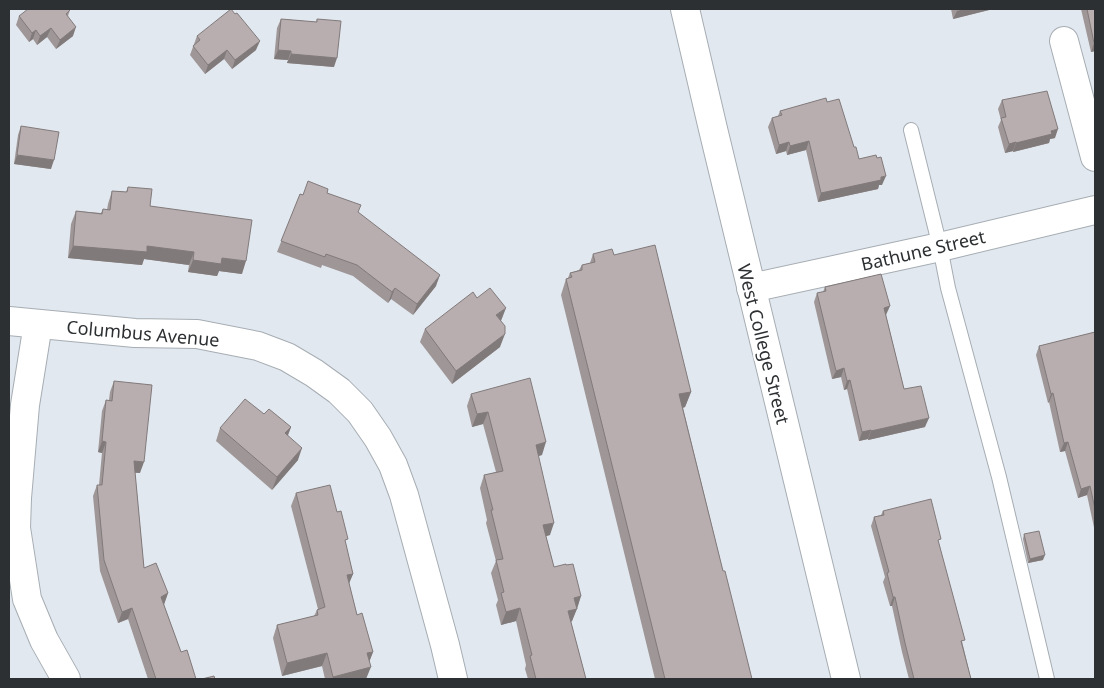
<svg xmlns="http://www.w3.org/2000/svg" width="1104" height="688" font-family="'Noto Sans',sans-serif">
	<style>
		.lines { fill: none; stroke-linecap: round; stroke-linejoin: round }
		.lane-casing { stroke: #a6adb3; stroke-width: 16 }
		.street-casing { stroke: #a6adb3; stroke-width: 30 }
		.secondary-casing { stroke: #a6adb3; stroke-width: 30 }
		.lane { stroke: #fff; stroke-width: 14 }
		.street { stroke: #fff; stroke-width: 28 }
		.secondary { stroke: #fff; stroke-width: 28 }
		.wall { fill: #9e9697 }
		.shaded-wall { fill: #817a7b }
		.building { fill: #b8aeb0; stroke: #817a7b }
		.labels { text-anchor: middle; dominant-baseline: central; stroke-width: 4.5; stroke-linejoin: round; paint-order: stroke }
		.street-label { font-size: 18px; fill: #2d3032; stroke: #fff }
	</style>
	<rect width="100%" height="100%" fill="#e2e8ef"/>
	<g class="lines">
		<defs>
			<polyline id="lane" points="911,130 940,247 948,288 999,477 1047,679"/>
			<g id="street">
				<polyline points="1064,41 1095,157"/>
				<polyline points="751,288 940,247 1095,210"/>
				<polyline points="9,321 135,333 197,334 258,346 287,357 314,373 339,391 360,412 378,438 393,465 404,495 445,645 453,679"/>
				<polyline points="38,324 25,405 17,498 16,528 27,599 44,640 66,679"/>
			</g>
			<polyline id="secondary" points="685,9 713,129 846,679"/>
		</defs>
		<!-- lane casing -->
		<use href="#lane" class="lane-casing"/>
		<!-- street casing -->
		<use href="#street" class="street-casing"/>
		<!-- secondary casing -->
		<use href="#secondary" class="secondary-casing"/>
		<!-- lane -->
		<use href="#lane" class="lane"/>
		<!-- street -->
		<use href="#street" class="street"/>
		<!-- secondary -->
		<use href="#secondary" class="secondary"/>
	</g>
	<!-- wall -->
	<g class="wall">
		<polygon points="951,9 993,9 953,19"/>
		<polygon points="1081,9 1095,9 1095,51 1091,52"/>
		<polygon points="70,10 68,16 73,36 56,49 47,37 37,45 33,39 29,42 16,25 19,16"/>
		<polygon points="281,19 316,22 317,19 334,67 287,63 288,60 274,59 277,28"/>
		<polygon points="197,36 256,50 232,69 224,59 205,74 190,55"/>
		<polygon points="1002,100 1055,138 1050,139 1049,143 1013,152 1013,151 1005,153 998,127 1001,120 998,109"/>
		<polygon points="827,102 854,147 859,159 882,185 879,185 878,189 818,202 806,150 787,155 786,151 776,154 768,127 772,118 778,116 780,111"/>
		<polygon points="21,126 51,169 14,164 18,135"/>
		<polygon points="128,187 150,206 242,274 219,271 217,276 188,272 189,265 144,259 142,265 68,258 71,224 76,211 101,213 103,209 107,210 108,204 112,191 126,192"/>
		<polygon points="327,193 358,212 436,286 413,315 391,299 388,303 353,276 322,265 321,268 277,252 300,194 303,195"/>
		<polygon points="593,254 614,255 691,392 685,407 683,408 723,571 752,679 655,679 561,295 566,279 568,278 570,273 579,270 582,265 590,263"/>
		<polygon points="825,287 886,315 904,389 925,427 868,440 868,439 859,441 847,389 844,390 841,377 832,379 814,302 817,293 823,292"/>
		<polygon points="477,298 501,321 500,347 452,384 420,342 425,329"/>
		<polygon points="1095,332 1095,532 1087,495 1078,498 1065,451 1060,452 1049,402 1048,403 1036,355 1039,346"/>
		<polygon points="114,381 140,473 135,473 144,568 168,593 164,605 181,652 196,679 148,679 128,619 118,623 100,571 93,496 97,485 99,485 102,453 98,452 102,411 106,400 109,400 110,392"/>
		<polygon points="471,394 542,455 538,456 550,535 546,536 554,567 581,596 572,621 571,622 586,679 528,679 525,669 526,665 516,621 501,625 496,605 498,600 491,573 496,561 486,523 487,520 480,488 484,475 496,472 483,424 472,427 467,406"/>
		<polygon points="264,414 291,427 288,435 298,460 272,490 216,441 220,428"/>
		<polygon points="296,493 346,545 353,574 349,583 357,615 373,652 369,662 366,679 325,679 322,666 282,676 273,638 277,625 314,616 317,610 318,609 291,506"/>
		<polygon points="883,511 939,544 971,679 909,679 902,652 892,606 890,606 883,582 885,577 871,526 874,517 881,515"/>
		<polygon points="1024,534 1043,560 1028,563 1023,539"/>
	</g>
	<!-- shaded-wall -->
	<g class="shaded-wall">
		<polygon points="964,9 993,9 953,19 957,11"/>
		<polygon points="76,27 73,36 56,49 60,40"/>
		<polygon points="51,28 47,37 37,45 40,36"/>
		<polygon points="36,30 33,39 29,42 32,33"/>
		<polygon points="260,41 256,50 232,69 235,60"/>
		<polygon points="1095,42 1095,51 1091,52 1094,43"/>
		<polygon points="227,50 224,59 205,74 208,65"/>
		<polygon points="278,50 291,51 288,60 274,59"/>
		<polygon points="291,54 337,58 334,67 287,63"/>
		<polygon points="1058,129 1055,138 1050,139 1049,143 1013,152 1016,143 1051,131"/>
		<polygon points="809,141 806,150 787,155 790,146"/>
		<polygon points="789,142 786,151 776,154 779,145"/>
		<polygon points="1016,142 1013,151 1005,153 1009,144"/>
		<polygon points="17,155 54,160 51,169 14,164"/>
		<polygon points="886,176 882,185 879,185 878,189 818,202 821,193"/>
		<polygon points="73,246 147,246 194,252 189,265 144,259 142,265 68,258"/>
		<polygon points="222,258 246,261 242,274 219,271 217,276 188,272 193,260"/>
		<polygon points="440,275 436,286 413,315 417,304"/>
		<polygon points="395,288 391,299 388,303 392,292"/>
		<polygon points="890,306 886,315 881,317 884,308"/>
		<polygon points="506,308 501,321 496,315"/>
		<polygon points="505,334 500,347 452,384 456,371"/>
		<polygon points="844,368 841,377 832,379 836,371"/>
		<polygon points="850,380 847,389 844,390 847,381"/>
		<polygon points="691,392 685,407 674,410 679,394"/>
		<polygon points="1053,393 1049,402 1048,403 1051,394"/>
		<polygon points="488,412 483,424 472,427 477,414"/>
		<polygon points="929,418 925,427 868,440 871,431"/>
		<polygon points="291,427 286,440 285,433"/>
		<polygon points="871,430 868,439 859,441 862,432"/>
		<polygon points="102,441 106,442 102,453 98,452"/>
		<polygon points="546,442 542,455 531,458 536,445"/>
		<polygon points="1068,442 1065,451 1060,452 1064,443"/>
		<polygon points="302,448 298,460 272,490 277,477"/>
		<polygon points="134,461 144,462 140,473 130,472"/>
		<polygon points="1090,486 1087,495 1078,498 1081,489"/>
		<polygon points="554,523 550,535 539,538 543,525"/>
		<polygon points="1045,555 1043,560 1028,563 1030,559"/>
		<polygon points="353,574 348,586 347,575"/>
		<polygon points="168,593 164,604 157,608 161,597"/>
		<polygon points="581,596 577,609 574,598"/>
		<polygon points="893,597 895,597 892,606 890,606"/>
		<polygon points="132,608 128,619 118,623 122,612"/>
		<polygon points="520,608 516,621 501,625 506,612"/>
		<polygon points="577,609 572,621 563,624 568,611"/>
		<polygon points="373,652 368,665 367,653"/>
		<polygon points="327,653 322,666 282,676 287,663"/>
		<polygon points="371,667 366,679 332,679 333,677"/>
	</g>
	<!-- building -->
	<g class="building">
		<polygon points="28,9 69,9 70,10 66,14 76,27 60,40 51,28 40,36 36,30 32,33 19,16"/>
		<polygon points="231,9 235,14 237,13 260,41 235,60 227,50 208,65 193,46 200,40 197,36"/>
		<polygon points="1087,9 1095,9 1095,42 1094,43"/>
		<polygon points="281,19 317,22 317,19 341,21 337,58 291,54 291,51 278,50"/>
		<polygon points="1047,91 1058,129 1051,131 1052,134 1016,143 1016,142 1009,144 1001,118 1006,117 1002,100"/>
		<polygon points="826,98 827,102 839,99 854,147 856,147 859,159 876,155 877,158 881,157 886,176 881,177 881,180 821,193 809,141 790,146 789,142 779,145 772,118 782,115 780,111"/>
		<polygon points="21,126 59,132 54,160 17,155"/>
		<polygon points="308,181 328,189 327,193 361,205 358,212 440,275 417,304 395,288 392,292 357,265 326,254 325,257 281,241 300,194 303,195"/>
		<polygon points="128,187 152,189 150,206 252,220 246,261 222,258 221,264 193,260 194,252 147,246 147,252 73,246 76,211 102,214 103,209 110,210 112,191 127,192"/>
		<polygon points="655,245 691,392 679,394 723,571 725,571 752,679 665,679 566,279 572,277 570,273 582,270 582,265 595,262 593,254 612,249 614,255"/>
		<polygon points="881,274 890,306 884,308 904,389 921,386 929,418 871,431 871,430 862,432 850,380 847,381 844,368 836,371 817,293 826,291 825,287"/>
		<polygon points="490,288 506,308 496,315 505,326 505,334 456,371 425,329 473,292 477,298"/>
		<polygon points="1095,332 1095,509 1090,486 1081,489 1068,442 1064,443 1053,393 1051,394 1039,346"/>
		<polygon points="530,378 546,442 536,445 554,523 543,525 554,567 566,564 566,565 573,564 581,596 574,598 577,609 568,611 586,679 536,679 530,656 532,655 520,608 506,612 501,593 504,592 496,560 503,559 491,510 493,510 484,475 503,471 488,412 477,414 471,394"/>
		<polygon points="114,381 152,385 144,462 134,461 144,568 156,563 168,593 161,597 181,652 187,650 196,679 156,679 132,608 122,612 104,560 97,485 102,485 106,442 102,441 106,400 112,401"/>
		<polygon points="245,399 264,414 269,409 291,427 285,433 302,448 277,477 220,428"/>
		<polygon points="330,485 337,512 341,511 348,539 345,540 353,574 347,575 357,615 362,613 373,652 367,653 371,667 333,677 327,653 287,663 277,625 318,615 317,610 325,607 296,493"/>
		<polygon points="931,499 941,539 938,540 965,640 961,641 971,679 914,679 905,643 895,597 893,597 887,573 889,572 874,517 884,515 883,511"/>
		<polygon points="1039,531 1045,555 1030,559 1024,534"/>
		<polygon points="214,676 215,679 202,679"/>
	</g>
	<g class="labels">
		<!-- street labels -->
		<g class="street-label">
			<text transform="translate(923 250) rotate(-13)">Bathune Street</text>
			<text transform="translate(143 333) rotate(5)">Columbus Avenue</text>
			<text transform="translate(764 344) rotate(76)">West College Street</text>
		</g>
	</g>
	<!-- border -->
	<rect width="1104" height="688" fill="none" stroke="#2d3032" stroke-width="20"/>
</svg>
